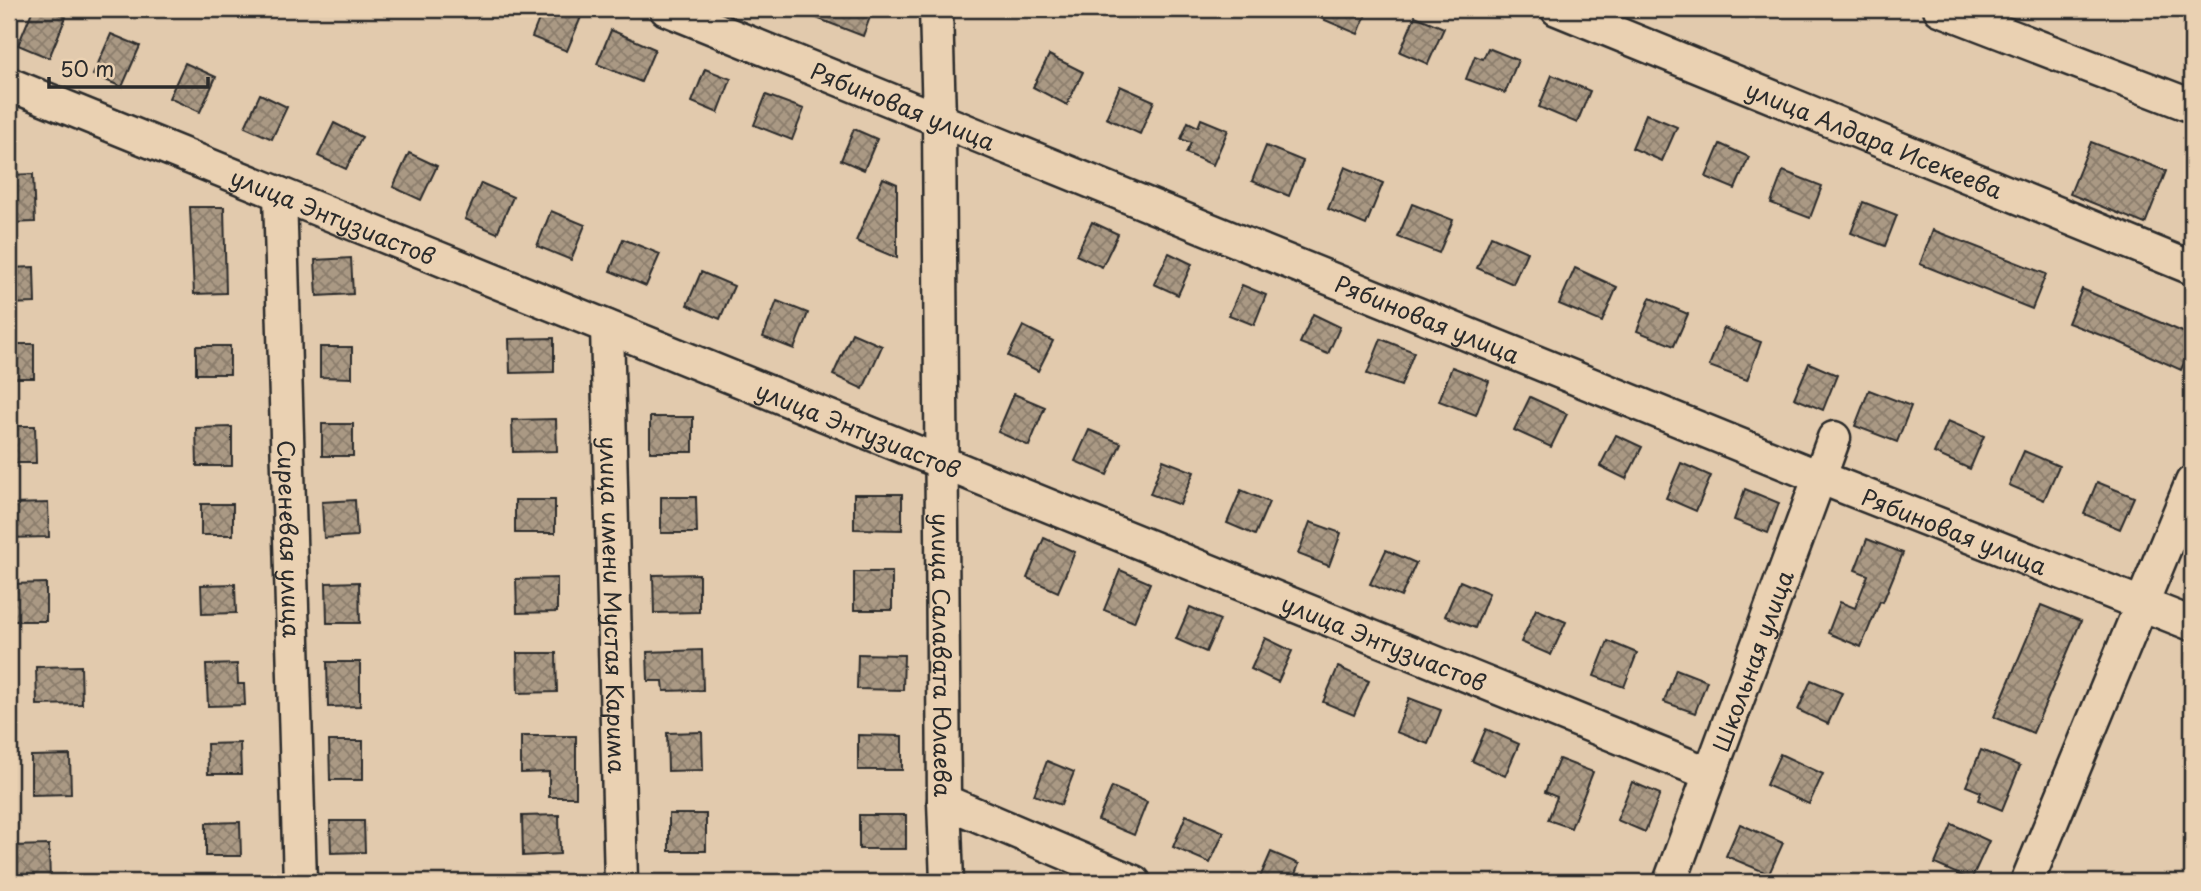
<svg xmlns="http://www.w3.org/2000/svg" width="2201" height="891" font-family="'Playpen Sans',sans-serif">
	<style>
		.building { fill: url(#building-cross-hatch); stroke: #2b2b2b; stroke-width: 2 }
		.lines { fill: none; stroke-linecap: round; stroke-linejoin: round }
		.minor-casing { stroke: #2b2b2b; stroke-width: 37 }
		.minor { stroke: #ead1b2; stroke-width: 32 }
		.labels { text-anchor: middle; dominant-baseline: central; stroke-width: 7; stroke-linejoin: round; paint-order: stroke }
		.street-label { font-size: 23px; fill: #2b2b2b; stroke: #ead1b2 }
	</style>
	<defs>
		<pattern id="building-cross-hatch" width="8" height="8" patternUnits="userSpaceOnUse" patternTransform="scale(1.75)"><rect width="8" height="8" fill="#aa9984"/><path d="M0 0l8 8M0 8l8-8" fill="none" stroke="#8b7d6c"/></pattern>
	</defs>
	<rect width="100%" height="100%" fill="#e2caad"/>
	<filter id="ink" filterUnits="userSpaceOnUse"><feTurbulence type="fractalNoise" baseFrequency=".0143" numOctaves="2"/><feDisplacementMap in="SourceGraphic" scale="14" xChannelSelector="R" yChannelSelector="G"/><feConvolveMatrix kernelMatrix="1 2 1 2 8 2 1 2 1" color-interpolation-filters="sRGB"/></filter>
	<g filter="url(#ink)">
		<!-- building -->
		<g class="building">
			<polygon points="33,9 47,9 66,17 49,58 18,45"/>
			<polygon points="543,9 561,9 581,17 567,51 532,37"/>
			<polygon points="797,9 873,9 863,36 796,10"/>
			<polygon points="1299,9 1368,9 1358,34"/>
			<polygon points="1415,16 1444,28 1428,64 1400,52"/>
			<polygon points="611,30 655,49 641,82 597,64"/>
			<polygon points="111,34 140,46 122,87 93,75"/>
			<polygon points="1488,48 1518,60 1505,93 1466,79 1475,56 1483,59"/>
			<polygon points="1049,55 1083,72 1067,105 1033,87"/>
			<polygon points="185,63 216,77 200,112 169,98"/>
			<polygon points="705,69 731,79 718,113 692,102"/>
			<polygon points="1552,75 1590,91 1577,123 1539,107"/>
			<polygon points="1120,86 1154,101 1140,134 1106,118"/>
			<polygon points="260,94 287,107 272,139 245,127"/>
			<polygon points="766,95 804,109 792,140 754,125"/>
			<polygon points="1646,114 1677,127 1662,161 1632,148"/>
			<polygon points="1201,119 1228,130 1213,165 1186,153 1191,143 1181,139 1188,122 1198,127"/>
			<polygon points="334,123 362,137 346,169 318,156"/>
			<polygon points="854,129 877,139 864,170 841,160"/>
			<polygon points="2091,142 2166,171 2145,224 2070,194"/>
			<polygon points="1720,144 1749,157 1735,189 1706,177"/>
			<polygon points="1266,146 1303,161 1289,196 1252,181"/>
			<polygon points="409,153 437,166 421,200 393,187"/>
			<polygon points="1345,167 1383,183 1366,225 1328,209"/>
			<polygon points="1783,171 1822,186 1810,218 1771,203"/>
			<polygon points="33,174 35,222 9,223 9,175"/>
			<polygon points="883,178 897,184 897,258 856,241"/>
			<polygon points="481,183 513,197 497,233 465,219"/>
			<polygon points="1863,202 1897,215 1885,246 1851,233"/>
			<polygon points="1412,204 1453,220 1439,253 1398,237"/>
			<polygon points="190,207 224,207 226,293 194,294"/>
			<polygon points="551,211 585,225 571,260 537,246"/>
			<polygon points="1092,222 1118,234 1102,267 1076,255"/>
			<polygon points="1933,230 2046,274 2032,309 1920,264"/>
			<polygon points="1491,236 1527,252 1513,284 1477,268"/>
			<polygon points="623,239 660,254 646,286 610,271"/>
			<polygon points="1169,253 1192,264 1178,295 1154,284"/>
			<polygon points="351,258 353,294 317,296 315,260"/>
			<polygon points="34,267 35,303 9,304 9,268"/>
			<polygon points="1575,268 1617,287 1602,322 1559,304"/>
			<polygon points="701,272 734,286 720,319 687,305"/>
			<polygon points="1242,285 1266,295 1254,325 1229,315"/>
			<polygon points="2082,289 2192,336 2192,345 2181,370 2119,342 2068,323"/>
			<polygon points="1650,298 1688,314 1674,346 1637,331"/>
			<polygon points="777,301 808,313 794,349 763,337"/>
			<polygon points="1313,314 1340,327 1328,354 1300,343"/>
			<polygon points="1023,326 1053,341 1038,371 1008,356"/>
			<polygon points="1724,328 1761,342 1747,380 1709,366"/>
			<polygon points="852,333 882,346 863,389 833,375"/>
			<polygon points="554,338 554,372 510,373 509,339"/>
			<polygon points="1381,339 1414,352 1401,386 1367,374"/>
			<rect x="9" y="344" width="25" height="34"/>
			<rect x="196" y="346" width="34" height="28"/>
			<polygon points="320,347 352,347 352,378 320,377"/>
			<polygon points="1809,363 1837,375 1823,410 1794,398"/>
			<polygon points="1452,367 1489,381 1476,415 1439,401"/>
			<polygon points="1869,390 1911,406 1897,442 1855,426"/>
			<polygon points="1014,394 1045,407 1029,446 998,432"/>
			<polygon points="1530,397 1567,414 1551,447 1514,430"/>
			<rect x="650" y="417" width="43" height="35"/>
			<polygon points="556,419 557,451 513,452 512,420"/>
			<polygon points="1948,421 1984,436 1970,469 1934,453"/>
			<rect x="322" y="424" width="31" height="32"/>
			<polygon points="9,426 35,426 36,463 9,463"/>
			<polygon points="232,427 232,466 197,466 196,428"/>
			<polygon points="1089,430 1121,443 1107,475 1075,461"/>
			<polygon points="1616,435 1642,447 1626,479 1600,466"/>
			<polygon points="2024,451 2059,466 2044,500 2009,485"/>
			<polygon points="1163,460 1194,472 1180,505 1150,494"/>
			<polygon points="1681,463 1711,476 1696,511 1666,498"/>
			<polygon points="2097,482 2134,497 2120,529 2084,514"/>
			<polygon points="1745,489 1779,503 1768,533 1734,520"/>
			<polygon points="1241,490 1269,502 1255,535 1227,523"/>
			<polygon points="854,494 902,494 902,530 854,529"/>
			<polygon points="661,497 696,497 697,533 661,533"/>
			<polygon points="355,500 357,536 324,538 322,502"/>
			<rect x="515" y="500" width="40" height="33"/>
			<polygon points="48,503 49,537 9,538 9,504"/>
			<rect x="201" y="504" width="32" height="31"/>
			<polygon points="1310,522 1341,533 1329,566 1298,554"/>
			<polygon points="1044,538 1075,552 1058,592 1027,578"/>
			<polygon points="1867,539 1903,553 1883,602 1880,601 1861,647 1828,633 1840,602 1855,608 1868,575 1855,570"/>
			<polygon points="1386,550 1416,563 1401,597 1370,584"/>
			<polygon points="1120,570 1150,583 1134,622 1104,610"/>
			<rect x="854" y="572" width="38" height="38"/>
			<polygon points="699,574 699,612 654,613 653,575"/>
			<polygon points="557,578 557,612 517,613 516,579"/>
			<polygon points="1460,581 1489,593 1475,628 1445,616"/>
			<polygon points="359,582 360,623 327,623 326,583"/>
			<polygon points="46,583 46,621 9,621 9,584"/>
			<polygon points="235,584 236,613 202,614 201,585"/>
			<polygon points="2041,605 2081,621 2033,733 1994,717"/>
			<polygon points="1190,607 1220,620 1206,652 1176,639"/>
			<polygon points="1536,609 1566,622 1551,655 1521,642"/>
			<polygon points="1265,638 1292,651 1278,682 1251,669"/>
			<polygon points="1608,641 1637,653 1624,687 1594,676"/>
			<polygon points="702,650 703,690 664,691 663,681 648,681 647,652"/>
			<polygon points="517,653 556,653 557,692 518,693"/>
			<polygon points="858,654 904,655 903,690 857,689"/>
			<polygon points="327,662 360,662 360,706 328,707"/>
			<polygon points="237,664 238,684 244,684 245,705 208,706 206,665"/>
			<polygon points="81,666 82,704 37,705 36,667"/>
			<polygon points="1338,667 1369,681 1354,715 1323,702"/>
			<polygon points="1676,669 1707,681 1695,713 1664,702"/>
			<polygon points="1811,680 1842,693 1828,724 1798,710"/>
			<polygon points="1409,698 1441,710 1428,744 1396,732"/>
			<polygon points="1486,729 1519,744 1505,776 1472,761"/>
			<polygon points="702,732 703,770 668,771 667,733"/>
			<polygon points="858,735 902,736 902,770 858,770"/>
			<polygon points="521,736 576,736 576,797 549,797 549,772 521,773"/>
			<polygon points="329,741 363,741 363,780 330,780"/>
			<polygon points="240,743 241,774 208,774 207,744"/>
			<polygon points="1981,750 2020,766 2002,810 1978,800 1981,792 1966,786"/>
			<polygon points="1780,754 1823,774 1809,804 1766,785"/>
			<polygon points="70,755 71,794 31,795 31,756"/>
			<polygon points="1559,759 1593,772 1571,828 1548,820 1557,797 1545,792"/>
			<polygon points="1047,761 1074,772 1061,805 1034,795"/>
			<polygon points="1632,782 1660,794 1645,832 1617,820"/>
			<polygon points="1112,787 1147,802 1134,835 1098,820"/>
			<rect x="669" y="814" width="37" height="37"/>
			<polygon points="559,815 560,854 523,856 522,816"/>
			<rect x="859" y="815" width="47" height="34"/>
			<polygon points="1186,815 1224,832 1210,863 1173,847"/>
			<polygon points="330,821 364,821 365,852 331,853"/>
			<polygon points="240,822 241,856 206,856 206,823"/>
			<polygon points="1740,824 1783,843 1769,874 1726,856"/>
			<polygon points="1952,824 1989,841 1971,880 1935,864"/>
			<polygon points="49,845 50,882 11,882 10,846"/>
			<polygon points="1271,852 1299,864 1292,882 1258,882"/>
		</g>
		<g class="lines">
			<defs>
				<g id="minor">
					<path id="s1" d="M666,9L1819,477L2192,624"/>
					<path id="s2" d="M936,9L939,119L944,801L947,882"/>
					<path id="s3" d="M1557,9L2192,268"/>
					<polyline points="1940,9 2192,106"/>
					<path id="s4" d="M9,84L1710,774"/>
					<path id="s5" d="M280,194L300,882"/>
					<path id="s6" d="M607,327L621,882"/>
					<polyline points="944,801 1134,882"/>
					<path id="s7" d="M1670,882L1834,438"/>
					<polyline points="2027,882 2192,482"/>
				</g>
			</defs>
			<!-- minor casing -->
			<use href="#minor" class="minor-casing"/>
			<!-- minor -->
			<use href="#minor" class="minor"/>
		</g>
	</g>
	<g class="labels">
		<!-- street labels -->
		<g class="street-label">
			<text stroke="none"><textPath href="#s1" startOffset="256">Рябиновая улица</textPath></text>
			<text stroke="none"><textPath href="#s3" startOffset="343">улица Алдара Исекеева</textPath></text>
			<text stroke="none"><textPath href="#s4" startOffset="350">улица Энтузиастов</textPath></text>
			<text stroke="none"><textPath href="#s1" startOffset="822">Рябиновая улица</textPath></text>
			<text stroke="none"><textPath href="#s4" startOffset="917">улица Энтузиастов</textPath></text>
			<text stroke="none"><textPath href="#s1" startOffset="1390">Рябиновая улица</textPath></text>
			<text stroke="none"><textPath href="#s5" startOffset="345">Сиреневая улица</textPath></text>
			<text stroke="none"><textPath href="#s6" startOffset="278">улица имени Мустая Карима</textPath></text>
			<text stroke="none"><textPath href="#s4" startOffset="1484">улица Энтузиастов</textPath></text>
			<text stroke="none"><textPath href="#s2" startOffset="646">улица Салавата Юлаева</textPath></text>
			<text stroke="none"><textPath href="#s7" startOffset="236">Школьная улица</textPath></text>
		</g>
	</g>
	<!-- margin -->
	<rect width="2201" height="891" fill="none" stroke="#ead1b2" stroke-width="35"/>
	<rect x="18" y="18" width="2166" height="856" fill="none" stroke="#2b2b2b" stroke-width="2.5" filter="url(#ink)"/>
	<!-- scale -->
	<path d="M49 77v10h159v-10" fill="none" stroke="#2b2b2b" stroke-width="3.5"/>
	<text x="60" y="77" font-size="21" fill="#2b2b2b" stroke="#ead1b2" stroke-width="5" paint-order="stroke">50 m</text>
</svg>
